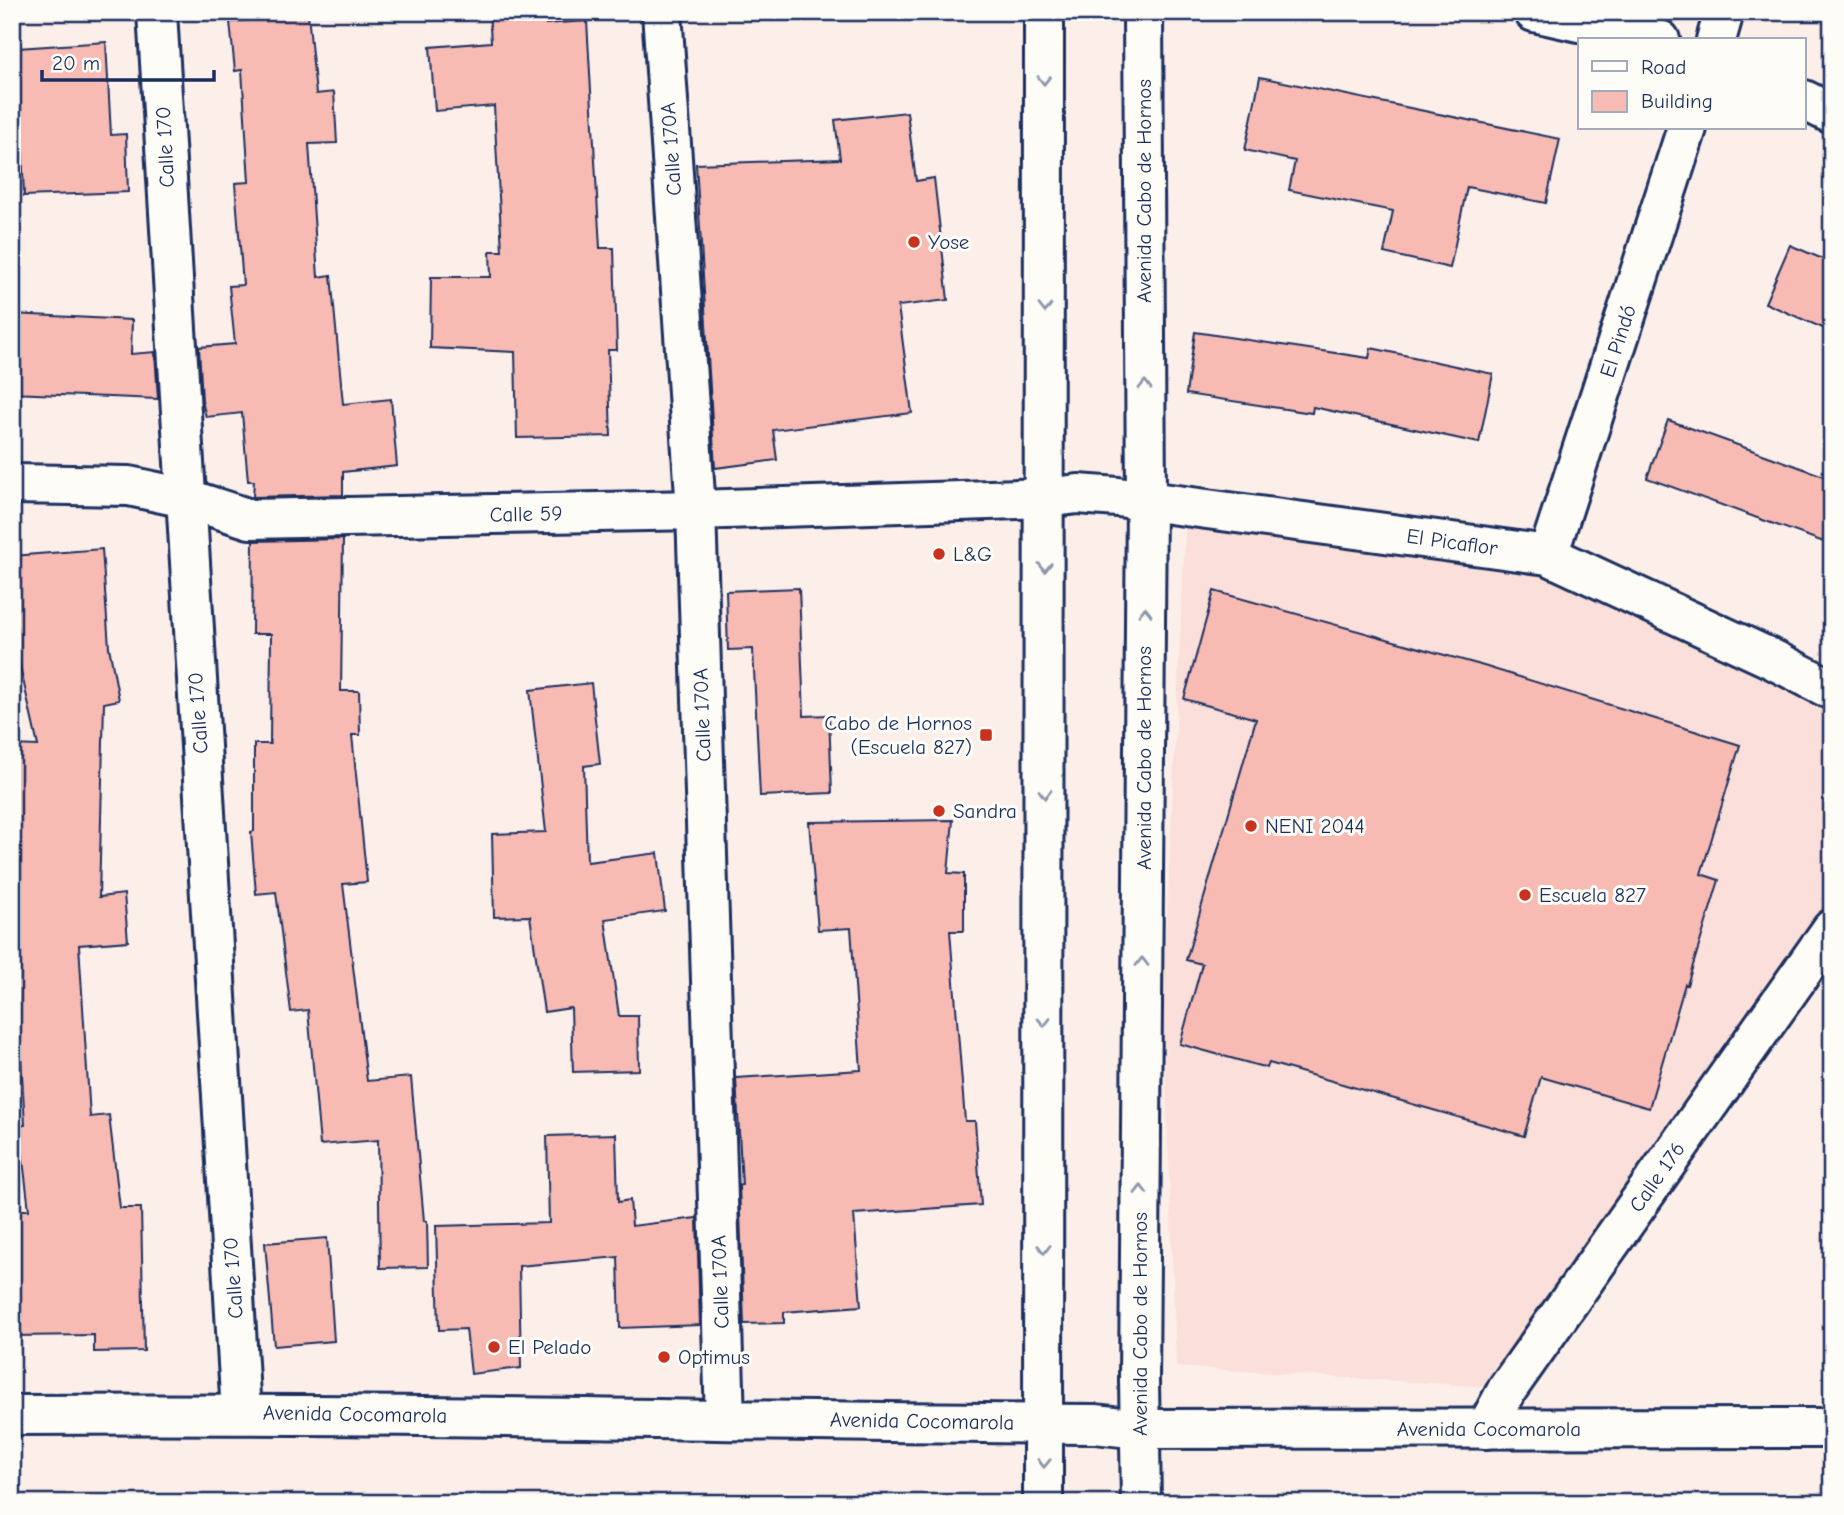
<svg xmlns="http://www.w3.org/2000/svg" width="1844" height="1515" font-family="'Comic Neue',sans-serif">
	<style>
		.built { fill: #fadfda }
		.building { fill: #f7bbb4; stroke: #1b2f5e; stroke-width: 2 }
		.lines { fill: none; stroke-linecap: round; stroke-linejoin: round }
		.minor-casing { stroke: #1b2f5e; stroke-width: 44 }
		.major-casing { stroke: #1b2f5e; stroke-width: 44 }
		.minor { stroke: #fdfcf7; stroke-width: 38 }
		.major { stroke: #fdfcf7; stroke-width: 38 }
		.oneway { stroke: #8c96aa }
		.poi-dot { fill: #c8321e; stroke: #fdfcf7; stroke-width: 2.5 }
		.labels { text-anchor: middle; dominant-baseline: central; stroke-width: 6; stroke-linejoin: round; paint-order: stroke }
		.street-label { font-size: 21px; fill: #1b2f5e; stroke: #fdfcf7 }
		.poi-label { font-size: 21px; fill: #1b2f5e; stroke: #fdfcf7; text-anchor: start }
	</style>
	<rect width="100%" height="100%" fill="#fcefea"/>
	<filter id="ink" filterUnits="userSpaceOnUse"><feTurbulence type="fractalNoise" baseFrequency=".0143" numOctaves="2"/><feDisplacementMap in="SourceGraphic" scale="14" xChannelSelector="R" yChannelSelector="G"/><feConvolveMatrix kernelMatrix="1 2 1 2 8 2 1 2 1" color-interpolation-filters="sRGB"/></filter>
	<g filter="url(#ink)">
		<!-- built -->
		<polygon class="built" points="1186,512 1550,578 1832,700 1832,929 1508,1388 1176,1367 1163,999"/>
		<!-- building -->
		<g class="building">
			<polygon points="489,12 545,12 546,24 587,21 600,248 614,248 617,350 608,350 611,436 517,438 515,352 430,348 431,277 491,277 490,251 502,251 494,106 435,111 430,47 491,42"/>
			<polygon points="308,14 316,94 334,92 337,143 309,144 318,277 331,275 343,404 391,399 397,466 343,472 343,495 253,497 254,481 248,481 242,413 206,417 202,401 199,347 235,344 229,286 243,285 235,183 249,182 242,70 235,71 230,22"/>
			<polygon points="106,42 111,135 126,134 128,192 24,196 18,48"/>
			<polygon points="1260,77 1560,139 1546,203 1467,187 1450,268 1384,253 1393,211 1289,190 1295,161 1245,150"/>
			<polygon points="907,112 916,181 934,178 948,300 898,306 912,413 773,430 777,460 715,468 696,164 840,159 835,120"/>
			<polygon points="1790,245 1832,263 1832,332 1765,303"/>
			<polygon points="12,314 132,320 131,354 155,352 158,399 12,393"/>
			<polygon points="1195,332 1369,358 1371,348 1493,374 1479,443 1313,407 1312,413 1186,394"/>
			<polygon points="1668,420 1832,479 1832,545 1647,478"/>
			<polygon points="343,539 341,691 359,691 360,735 352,735 367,882 343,884 367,1081 411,1077 424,1221 427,1221 428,1267 380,1268 378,1140 320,1145 308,1010 291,1012 276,892 256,894 251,832 254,831 254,744 270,744 271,634 252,634 253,541"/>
			<polygon points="102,549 109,647 119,700 104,703 99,897 124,894 128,941 79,945 90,1117 109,1115 120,1208 141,1208 144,1351 94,1352 94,1335 12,1336 12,1210 29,1210 19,1126 25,1125 17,991 12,991 12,745 38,746 12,631 12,556"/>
			<polygon points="799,588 804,716 829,715 832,793 760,796 753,649 728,650 726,591"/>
			<polygon points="1214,591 1477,664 1740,745 1701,874 1719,880 1687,985 1685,984 1649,1108 1541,1077 1524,1136 1269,1063 1267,1068 1180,1044 1202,964 1186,960 1256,719 1184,699"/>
			<polygon points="591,683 600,764 584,766 587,862 658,853 665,911 605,919 619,1016 638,1016 639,1070 573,1072 571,1008 544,1012 530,916 494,917 492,834 546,832 530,690"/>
			<polygon points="953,820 948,873 964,874 964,931 950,931 965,1121 975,1121 981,1205 854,1214 861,1306 784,1312 784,1323 744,1324 739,1185 742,1185 736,1078 861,1070 851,928 818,930 809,822"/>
			<polygon points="616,1134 618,1202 630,1200 632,1226 697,1218 700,1325 620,1328 618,1257 519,1266 521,1368 471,1374 466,1329 439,1330 436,1226 549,1223 547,1136"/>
			<polygon points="327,1238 334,1341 274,1346 265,1243"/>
		</g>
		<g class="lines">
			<defs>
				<g id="minor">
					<polyline points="157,12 241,1413"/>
					<polyline points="662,12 696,510 725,1419"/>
					<polyline points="1534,12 1660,40"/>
					<polyline points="1716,40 1724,12"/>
					<polyline points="1804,100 1832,114"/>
					<polyline points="12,484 129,486 185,498 250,519 696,510 1045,498 1078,494 1118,497 1548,555 1772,659 1832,690"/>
					<polyline points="1548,555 1687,128"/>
					<polyline points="1486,1429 1508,1388 1832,929"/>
				</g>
				<g id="major">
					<path d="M12,1415C373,1412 734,1422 1095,1424L1140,1429L1832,1428"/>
					<polyline points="1043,1503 1044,12"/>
					<polyline points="1141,1503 1139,1381 1146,501 1143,12"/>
				</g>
			</defs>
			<!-- minor casing -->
			<use href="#minor" class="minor-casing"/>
			<!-- major casing -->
			<use href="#major" class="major-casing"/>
			<!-- minor -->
			<use href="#minor" class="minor"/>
			<!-- major -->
			<use href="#major" class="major"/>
		</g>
		<!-- one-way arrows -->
		<defs><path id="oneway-chevron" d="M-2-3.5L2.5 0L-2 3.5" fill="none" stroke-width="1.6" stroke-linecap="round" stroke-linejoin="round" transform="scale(1.75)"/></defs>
		<g class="oneway">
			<use href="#oneway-chevron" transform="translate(1044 80) rotate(90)"/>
			<use href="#oneway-chevron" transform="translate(1045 308) rotate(90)"/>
			<use href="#oneway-chevron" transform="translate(1145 385) rotate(-90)"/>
			<use href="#oneway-chevron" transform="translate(1045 567) rotate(90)"/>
			<use href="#oneway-chevron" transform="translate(1145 612) rotate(-90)"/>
			<use href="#oneway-chevron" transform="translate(1045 794) rotate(90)"/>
			<use href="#oneway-chevron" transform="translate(1142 962) rotate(-90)"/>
			<use href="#oneway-chevron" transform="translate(1044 1022) rotate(90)"/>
			<use href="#oneway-chevron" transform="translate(1141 1190) rotate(-90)"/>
			<use href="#oneway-chevron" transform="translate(1044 1249) rotate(90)"/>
			<use href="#oneway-chevron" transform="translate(1044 1463) rotate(91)"/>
		</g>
	</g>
	<!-- markers -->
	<g class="poi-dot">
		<circle cx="914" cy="242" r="7"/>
		<circle cx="939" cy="554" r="7"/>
		<rect x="979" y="728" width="14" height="14" rx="3.5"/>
		<circle cx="939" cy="811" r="7"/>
		<circle cx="1251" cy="826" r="7"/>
		<circle cx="1525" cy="895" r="7"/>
		<circle cx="494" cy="1347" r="7"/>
		<circle cx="664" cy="1357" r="7"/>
	</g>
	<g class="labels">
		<!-- street labels -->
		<g class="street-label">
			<text transform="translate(165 147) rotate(-93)">Calle 170</text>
			<text transform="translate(671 149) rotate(-94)">Calle 170A</text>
			<text transform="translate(1144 191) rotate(-90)">Avenida Cabo de Hornos</text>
			<text transform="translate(1618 341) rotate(-72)">El Pindó</text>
			<text transform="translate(526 514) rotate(-1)">Calle 59</text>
			<text transform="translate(1452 542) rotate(8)">El Picaflor</text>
			<text transform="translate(198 713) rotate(-94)">Calle 170</text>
			<text transform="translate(702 715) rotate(-92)">Calle 170A</text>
			<text transform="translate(1144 758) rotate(-90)">Avenida Cabo de Hornos</text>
			<text transform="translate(1657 1177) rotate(-55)">Calle 176</text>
			<text transform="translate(233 1278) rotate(-94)">Calle 170</text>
			<text transform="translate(720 1282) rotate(-92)">Calle 170A</text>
			<text transform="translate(1140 1324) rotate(-90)">Avenida Cabo de Hornos</text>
			<text transform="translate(355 1414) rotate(1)">Avenida Cocomarola</text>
			<text transform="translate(922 1421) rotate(1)">Avenida Cocomarola</text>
			<text x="1489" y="1429">Avenida Cocomarola</text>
		</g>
		<!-- poi labels -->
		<g class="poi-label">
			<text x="928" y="242">Yose</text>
			<text x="953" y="554">L&amp;G</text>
			<text x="972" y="723" text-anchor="end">Cabo de Hornos<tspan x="972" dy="24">(Escuela 827)</tspan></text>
			<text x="953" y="811">Sandra</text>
			<text x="1265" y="826">NENI 2044</text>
			<text x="1539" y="895">Escuela 827</text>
			<text x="508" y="1347">El Pelado</text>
			<text x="678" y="1357">Optimus</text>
		</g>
	</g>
	<!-- margin -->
	<rect width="1844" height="1515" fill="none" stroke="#fdfcf7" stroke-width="42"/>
	<rect x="21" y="21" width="1802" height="1473" fill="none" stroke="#1b2f5e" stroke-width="2.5" filter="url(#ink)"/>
	<!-- legend -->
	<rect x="1578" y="38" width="228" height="91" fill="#fdfcf7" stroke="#a3aaba" stroke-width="2"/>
	<rect x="1592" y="61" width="35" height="10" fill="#fdfcf7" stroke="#a3aaba" stroke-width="2"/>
	<text x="1641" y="74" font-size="21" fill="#1b2f5e">Road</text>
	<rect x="1592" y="91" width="35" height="21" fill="#f7bbb4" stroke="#a3aaba" stroke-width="2"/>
	<text x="1641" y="108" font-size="21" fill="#1b2f5e">Building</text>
	<!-- scale -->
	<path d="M42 70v10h172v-10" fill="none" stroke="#1b2f5e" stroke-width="3.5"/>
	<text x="52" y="70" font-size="21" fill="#1b2f5e" stroke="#fdfcf7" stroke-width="5" paint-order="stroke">20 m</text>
</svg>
